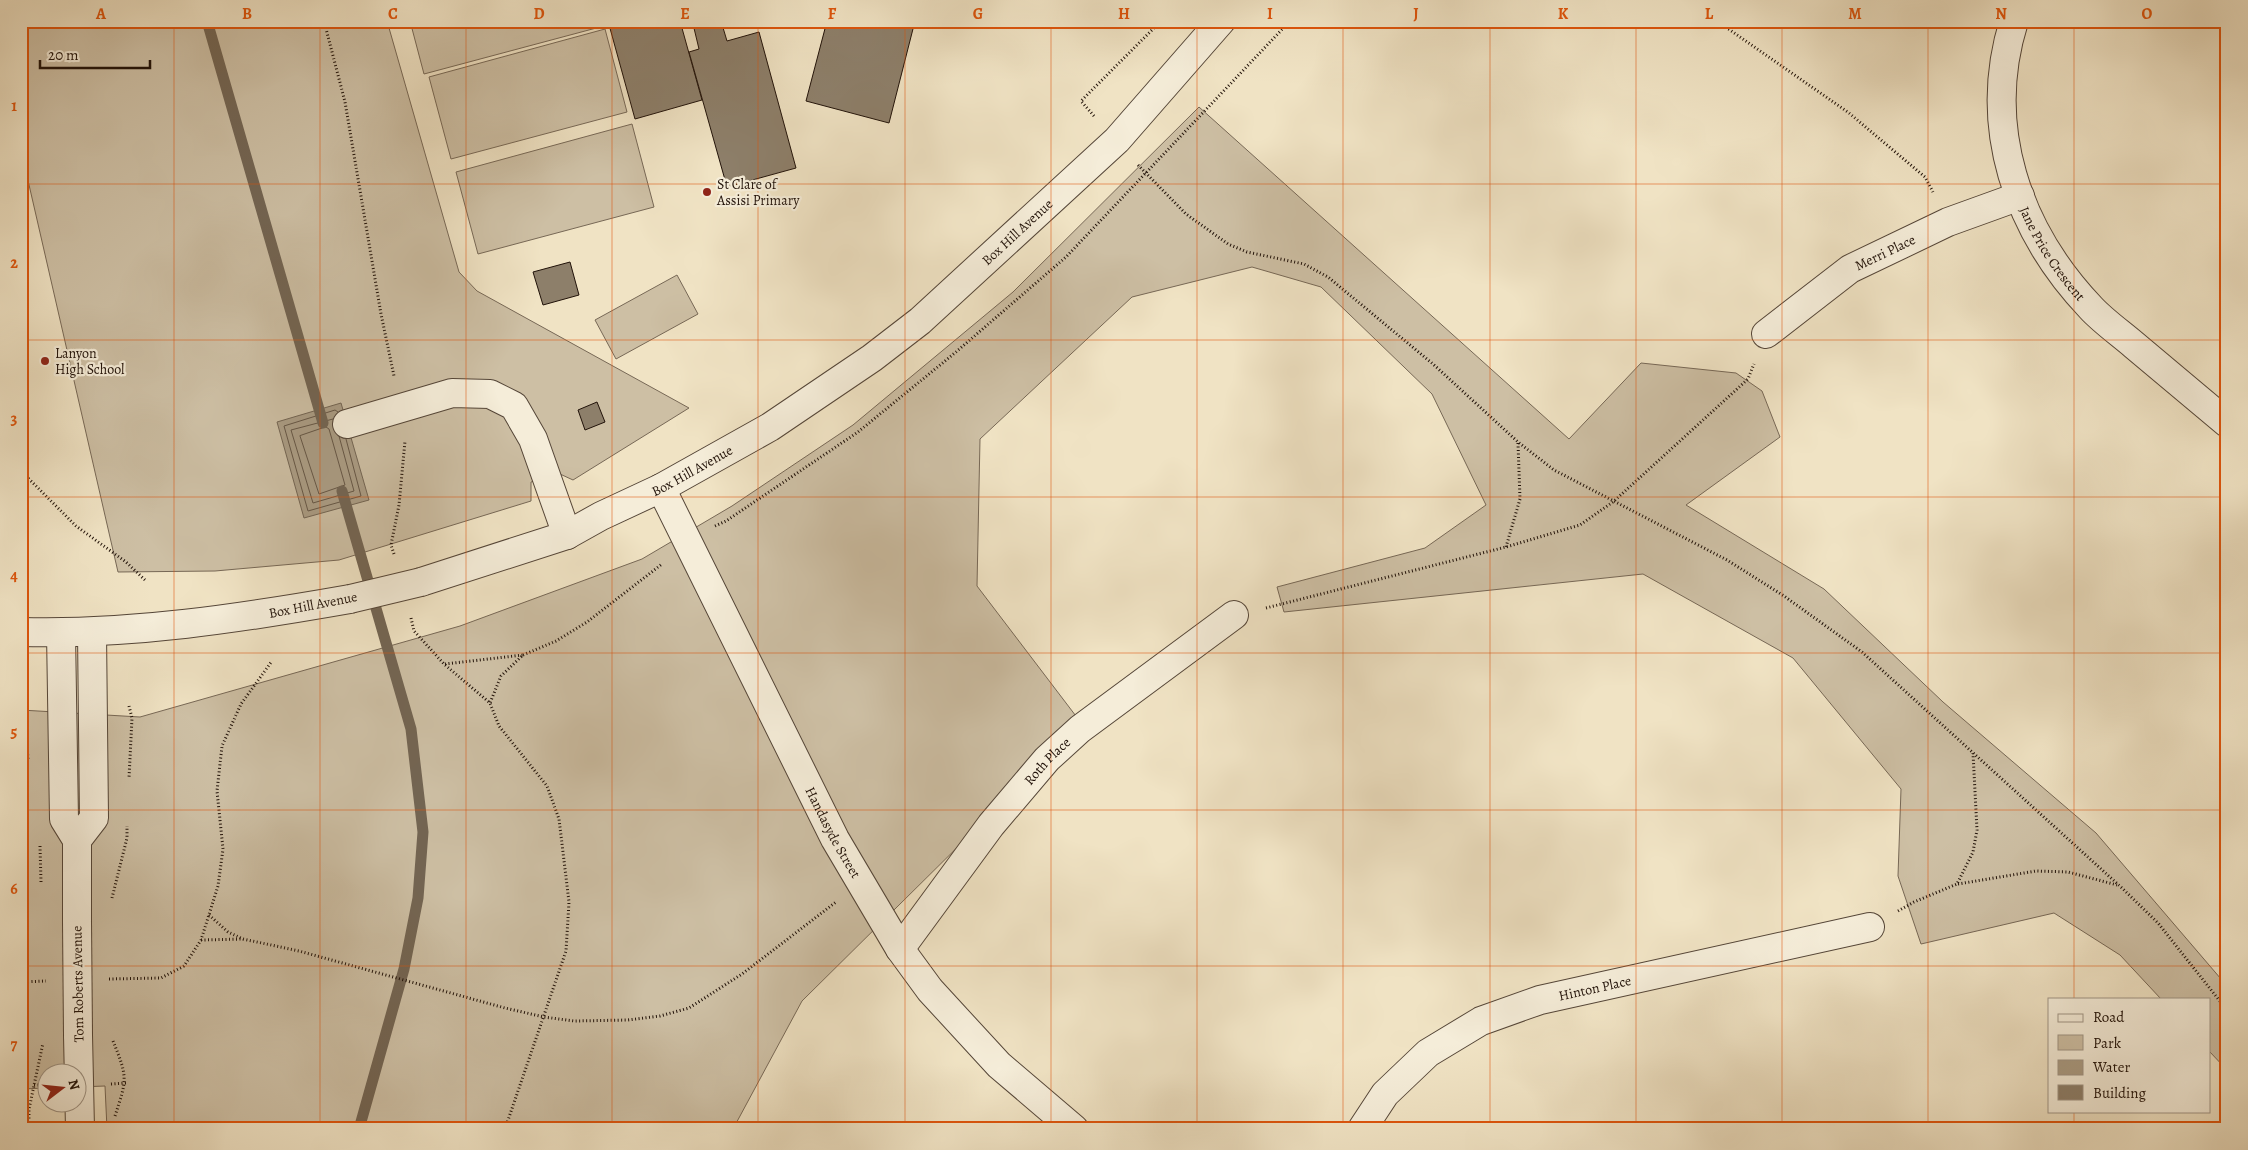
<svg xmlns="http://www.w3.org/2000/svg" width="2248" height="1150" font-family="Alegreya,serif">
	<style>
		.green { fill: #cdbfa4; stroke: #776856 }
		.water { fill: #aa9c84; stroke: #736553 }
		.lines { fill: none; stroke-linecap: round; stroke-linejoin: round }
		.shore { stroke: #665746; stroke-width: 1 }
		.stream { stroke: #736553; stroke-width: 11 }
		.building { fill: #8d7f6a; stroke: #211209 }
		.minor-casing { stroke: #554638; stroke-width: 30 }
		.path { stroke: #211209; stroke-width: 3; stroke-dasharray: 1 2.5; stroke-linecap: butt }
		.minor { stroke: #f5edd9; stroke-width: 28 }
		.minor-bridge-casing { stroke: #554638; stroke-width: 30; stroke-linecap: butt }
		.minor-bridge { stroke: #f5edd9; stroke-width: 28 }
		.grid { fill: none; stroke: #de550c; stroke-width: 1; stroke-opacity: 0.55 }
		.poi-dot { fill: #8f2418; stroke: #f5edd9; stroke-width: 2 }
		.labels { text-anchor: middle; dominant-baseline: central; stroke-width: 4.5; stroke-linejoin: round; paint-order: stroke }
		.poi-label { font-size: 14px; fill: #211209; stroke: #f5edd9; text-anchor: start }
		.street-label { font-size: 14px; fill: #211209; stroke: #f5edd9 }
		.neatline { fill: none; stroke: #de550c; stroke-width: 2 }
		.grid-label { font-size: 16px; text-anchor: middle; font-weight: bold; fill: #de550c }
	</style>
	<rect width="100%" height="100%" fill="#f0e3c4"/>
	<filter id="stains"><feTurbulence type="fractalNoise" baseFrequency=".004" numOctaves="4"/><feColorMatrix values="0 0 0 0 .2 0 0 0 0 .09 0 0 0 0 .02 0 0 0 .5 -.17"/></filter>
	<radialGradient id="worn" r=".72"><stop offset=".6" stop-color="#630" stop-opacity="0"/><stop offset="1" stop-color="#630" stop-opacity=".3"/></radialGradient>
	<!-- green -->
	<g class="green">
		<polygon points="21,21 387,21 459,272 477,291 689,408 573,480 560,474 531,482 531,501 339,560 215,571 118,572 21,150"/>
		<polygon points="410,21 599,21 600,27 424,74"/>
		<polygon points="605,29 627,112 451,159 429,77"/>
		<polygon points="1199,107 1569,439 1641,363 1736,373 1762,391 1780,437 1686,505 1824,589 1943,702 2096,833 2227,986 2227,1070 2209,1051 2209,999 2161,999 2120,955 2054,913 1921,944 1898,876 1901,789 1793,658 1643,574 1284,612 1277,587 1425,548 1486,505 1432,394 1321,287 1252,267 1132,297 980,439 977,586 1082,724 802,1001 733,1129 107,1129 105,1086 78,1087 78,1072 48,1072 47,1088 21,1089 21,710 140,717 460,626 642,559 732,506 853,425 1013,292"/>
		<polygon points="632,124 654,207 478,254 456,172"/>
		<polygon points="677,275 698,314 616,359 595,320"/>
	</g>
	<!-- water -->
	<polygon class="water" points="341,403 369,500 304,518 277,422"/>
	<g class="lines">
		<!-- shore -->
		<g class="shore">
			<polyline points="338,412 335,410 284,426 308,511 361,496 346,439"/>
			<polyline points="333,419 291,430 313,503 354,491 339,436"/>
			<polygon points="326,427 329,429 345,485 319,494 300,436"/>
		</g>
		<!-- stream -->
		<g class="stream">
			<polyline points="207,21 323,423"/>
			<polyline points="342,491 411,729 423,832 418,898 404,969 359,1129"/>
		</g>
	</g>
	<!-- building -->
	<g class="building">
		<polygon points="608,21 680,21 702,100 635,119"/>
		<polygon points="703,21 721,21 727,41 759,32 796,168 727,187 689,52 699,49 693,24"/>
		<polygon points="827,21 915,21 889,123 806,101"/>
		<polygon points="570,262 579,295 543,305 533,272"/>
		<polygon points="597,402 605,422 585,430 578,410"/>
	</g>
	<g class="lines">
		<defs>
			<g id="minor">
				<path id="s1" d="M2014,21C1981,126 2017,230 2091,308C2103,321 2120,333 2134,345C2165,371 2196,397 2227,423"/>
				<path id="s2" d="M1766,334L1850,269L1948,222L2020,196"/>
				<polyline points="347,424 452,393 490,394 514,406 533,439 567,535"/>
				<path id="s3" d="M661,488L835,839L900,949L930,990L999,1065L1074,1129"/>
				<path id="s4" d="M421,582L567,535L601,516L661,488L770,427L872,358L920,321L1117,140L1221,21"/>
				<path d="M21,632C131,635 242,618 350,599"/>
				<polyline points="61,633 64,819 77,840 77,922"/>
				<polyline points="77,840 94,818 92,632"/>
				<path id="s5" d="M900,949L991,825L1047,759L1080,729L1234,615"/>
				<polyline points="78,1035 80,1129"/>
				<path id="s6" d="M1362,1129L1385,1094L1428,1053L1481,1021L1540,1000L1870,927"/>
			</g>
		</defs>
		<!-- minor casing -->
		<use href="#minor" class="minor-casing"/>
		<!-- path -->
		<g class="path">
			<polyline points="324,21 345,102 381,314 394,376"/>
			<polyline points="1717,21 1849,113 1925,177 1933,192"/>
			<polyline points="1094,116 1081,101 1161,21"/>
			<polyline points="1138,165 1186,214 1228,244 1247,252 1304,264 1328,277 1433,364 1518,442 1554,470 1727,560 1784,596 1862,652 2122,888 2158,923 2227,1010"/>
			<polyline points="21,471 76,526 126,562 145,580"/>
			<polyline points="715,526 726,521 858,432 956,352 1066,257 1290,21"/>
			<polyline points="1506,547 1520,499 1518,443"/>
			<polyline points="394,554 391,545 399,505 405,441"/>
			<polyline points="1266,608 1506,547 1580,525 1613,502 1748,379 1754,364"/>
			<polyline points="411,618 414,631 444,664 490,703 499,726 547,786 559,819 569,902 566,951 505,1129"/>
			<polyline points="523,655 556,641 587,622 662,564"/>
			<polyline points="445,664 523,655 501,676 490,703"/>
			<polyline points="21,699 25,714 28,760"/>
			<polyline points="129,706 132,718 129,778"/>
			<polyline points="21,758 26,750"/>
			<polyline points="40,846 41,882"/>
			<polyline points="1958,884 2036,871 2068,872 2117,885"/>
			<polyline points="112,898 127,838 127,826"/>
			<polyline points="1898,911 1914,902 1957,884 1973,852 1977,830 1973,753"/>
			<polyline points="209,915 228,932 243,939 299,951 505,1008 544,1017 574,1021 628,1020 660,1016 689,1008 742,974 836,902"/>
			<polyline points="201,940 243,939"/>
			<polyline points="109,979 161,978 184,966 201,940 218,886 223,849 217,791 222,746 241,704 272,661"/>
			<polyline points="21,982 46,981"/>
			<path d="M113,1041C128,1078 127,1079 115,1116"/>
			<polyline points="111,1084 126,1083"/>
			<polyline points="34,1085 47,1085"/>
			<polyline points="21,1098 29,1108"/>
			<polyline points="29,1129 29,1109 43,1043"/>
		</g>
		<!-- minor -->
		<use href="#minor" class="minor"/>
		<defs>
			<g id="minor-bridge">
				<polyline points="350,599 421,582"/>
				<polyline points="77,922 78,1035"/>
			</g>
		</defs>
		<!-- minor-bridge casing -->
		<use href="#minor-bridge" class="minor-bridge-casing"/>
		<!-- minor-bridge -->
		<use href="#minor-bridge" class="minor-bridge"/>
	</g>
	<!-- grid -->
	<path class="grid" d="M174,21V1129M320,21V1129M466,21V1129M612,21V1129M758,21V1129M905,21V1129M1051,21V1129M1197,21V1129M1343,21V1129M1490,21V1129M1636,21V1129M1782,21V1129M1928,21V1129M2074,21V999M21,184H2227M21,340H2227M21,497H2227M21,653H2227M21,810H2227M21,966H2227M2074,1111V1129"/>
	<!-- markers -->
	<g class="poi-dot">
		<circle cx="707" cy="192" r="5"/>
		<circle cx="45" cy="361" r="5"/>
	</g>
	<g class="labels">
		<!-- poi labels -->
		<g class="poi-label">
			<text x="717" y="184">St Clare of<tspan x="717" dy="16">Assisi Primary</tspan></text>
			<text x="55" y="353">Lanyon<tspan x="55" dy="16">High School</tspan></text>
		</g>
		<!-- street labels -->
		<g class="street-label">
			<text stroke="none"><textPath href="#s4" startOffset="699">Box Hill Avenue</textPath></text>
			<text stroke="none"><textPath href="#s2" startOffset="145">Merri Place</textPath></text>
			<text stroke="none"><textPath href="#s1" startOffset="245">Jane Price Crescent</textPath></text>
			<text stroke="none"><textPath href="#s4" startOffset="294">Box Hill Avenue</textPath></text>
			<text transform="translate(313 605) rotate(-11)">Box Hill Avenue</text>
			<text stroke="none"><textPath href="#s5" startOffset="239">Roth Place</textPath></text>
			<text stroke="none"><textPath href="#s3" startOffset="385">Handasyde Street</textPath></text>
			<text transform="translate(78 984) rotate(-91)">Tom Roberts Avenue</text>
			<text stroke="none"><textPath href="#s6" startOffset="282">Hinton Place</textPath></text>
		</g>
	</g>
	<!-- margin -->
	<rect width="2248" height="1150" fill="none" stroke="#f0e3c4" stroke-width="55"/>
	<!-- legend -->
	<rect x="2048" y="998" width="162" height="115" fill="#f5edd9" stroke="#a09586"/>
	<rect x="2058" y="1014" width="25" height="8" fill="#f5edd9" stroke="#a09586"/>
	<text x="2093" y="1022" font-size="15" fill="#211209">Road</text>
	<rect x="2058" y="1035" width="25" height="15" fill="#cdbfa4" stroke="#a09586"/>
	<text x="2093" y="1048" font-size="15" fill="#211209">Park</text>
	<rect x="2058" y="1060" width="25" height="15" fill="#aa9c84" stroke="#a09586"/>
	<text x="2093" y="1072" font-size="15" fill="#211209">Water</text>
	<rect x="2058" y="1085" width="25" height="15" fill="#8d7f6a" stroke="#a09586"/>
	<text x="2093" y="1098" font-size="15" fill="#211209">Building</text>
	<!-- north arrow -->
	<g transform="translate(62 1088) rotate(74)"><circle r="24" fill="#f5edd9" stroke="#a09586"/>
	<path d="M0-4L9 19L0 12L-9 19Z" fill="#8f2418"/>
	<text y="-8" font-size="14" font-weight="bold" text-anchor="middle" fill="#211209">N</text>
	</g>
	<!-- scale -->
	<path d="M40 60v8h110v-8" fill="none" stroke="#211209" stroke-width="2.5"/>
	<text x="48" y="60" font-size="15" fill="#211209" stroke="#f5edd9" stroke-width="4" paint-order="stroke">20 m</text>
	<rect x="28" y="28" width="2192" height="1094" class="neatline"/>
	<g class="grid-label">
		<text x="101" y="19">A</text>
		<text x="247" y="19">B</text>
		<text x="393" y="19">C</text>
		<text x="539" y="19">D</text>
		<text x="685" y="19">E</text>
		<text x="832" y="19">F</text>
		<text x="978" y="19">G</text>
		<text x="1124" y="19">H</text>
		<text x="1270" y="19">I</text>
		<text x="1416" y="19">J</text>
		<text x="1563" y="19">K</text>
		<text x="1709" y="19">L</text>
		<text x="1855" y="19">M</text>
		<text x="2001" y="19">N</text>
		<text x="2147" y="19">O</text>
		<text x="14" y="111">1</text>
		<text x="14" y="268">2</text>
		<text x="14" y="424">3</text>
		<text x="14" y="581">4</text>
		<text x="14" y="737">5</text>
		<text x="14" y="894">6</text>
		<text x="14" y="1050">7</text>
	</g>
	<rect width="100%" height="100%" filter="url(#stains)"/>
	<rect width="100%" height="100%" fill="url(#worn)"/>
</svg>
